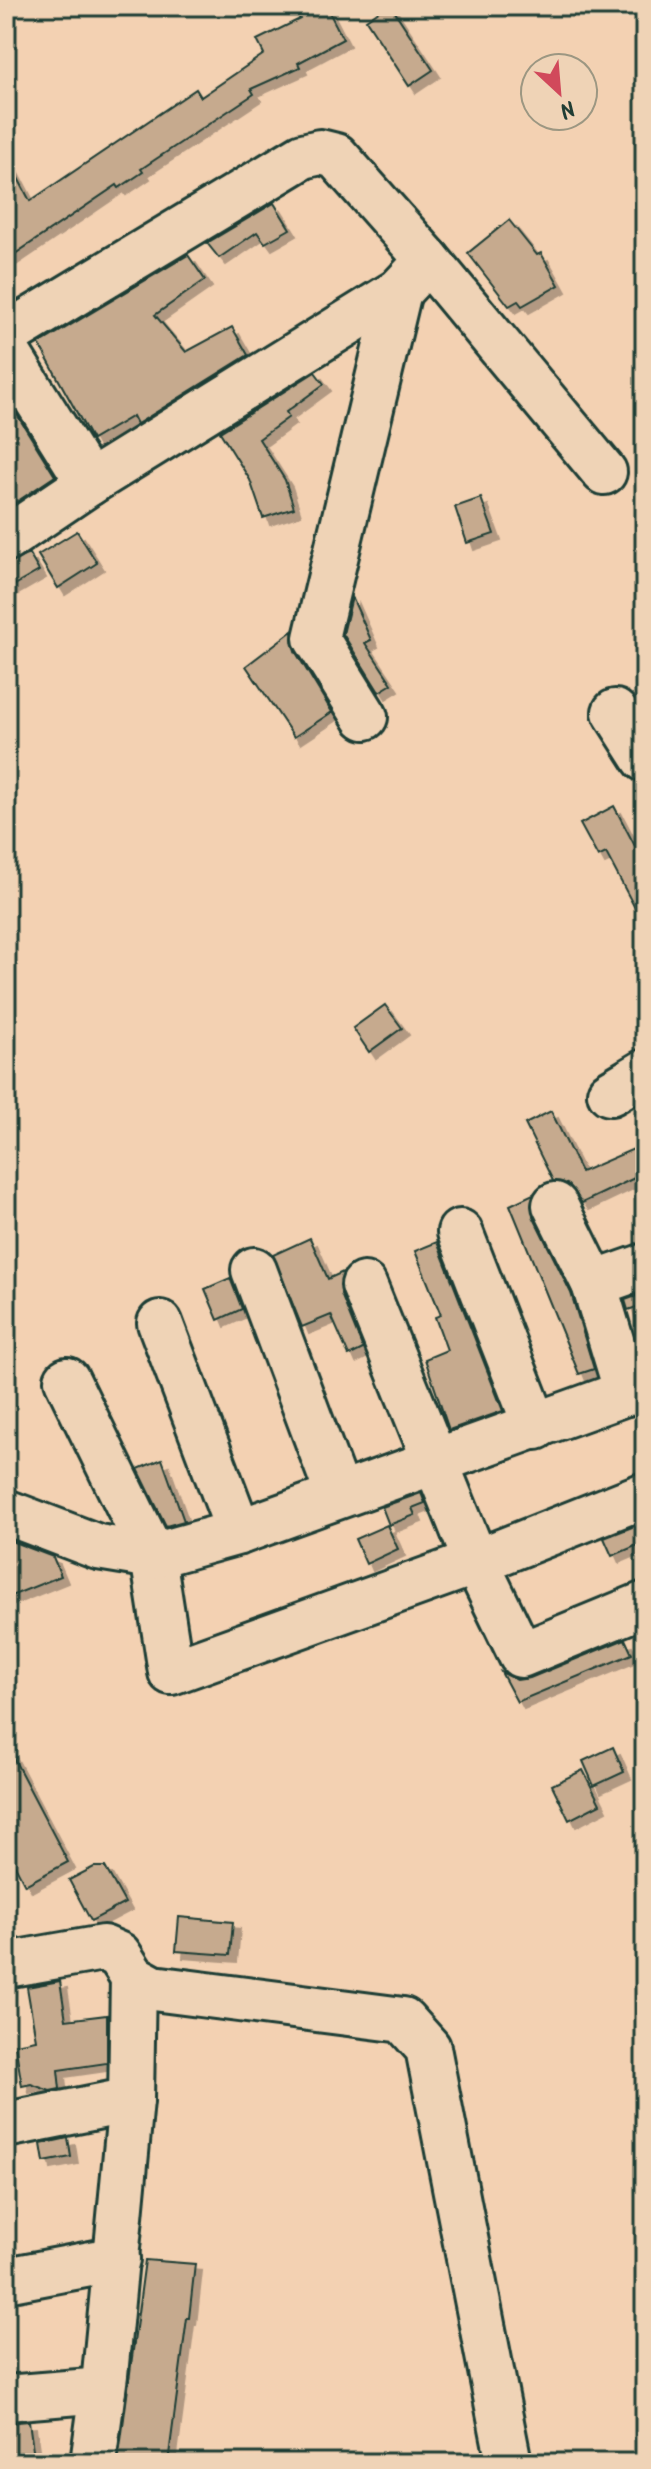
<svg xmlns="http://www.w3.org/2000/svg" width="651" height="2469" font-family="Kalam,sans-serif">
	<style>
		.building { fill: #c6aa8e; stroke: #1f3d34; stroke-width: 2; filter: url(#shadow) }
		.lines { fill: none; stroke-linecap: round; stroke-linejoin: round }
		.minor-casing { stroke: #1f3d34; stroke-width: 50 }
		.minor { stroke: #efd3b6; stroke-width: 44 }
	</style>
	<defs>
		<filter id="shadow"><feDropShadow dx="7" dy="7" stdDeviation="0" flood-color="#0004"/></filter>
	</defs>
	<rect width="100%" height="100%" fill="#f3d1b2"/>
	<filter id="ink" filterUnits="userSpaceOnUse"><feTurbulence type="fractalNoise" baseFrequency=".0125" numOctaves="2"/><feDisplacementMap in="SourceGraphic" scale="16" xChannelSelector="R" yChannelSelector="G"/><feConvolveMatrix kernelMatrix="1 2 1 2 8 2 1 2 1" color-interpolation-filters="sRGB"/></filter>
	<g filter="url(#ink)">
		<!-- building -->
		<g class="building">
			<polygon points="316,6 326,6 343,39 298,63 300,67 251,89 254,94 141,169 143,172 119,188 117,185 6,260 6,155 30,201 196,89 201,97 264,54 257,40 300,19 298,15"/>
			<polygon points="386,6 391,6 433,70 409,86 366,20"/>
			<polygon points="274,203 290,229 265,243 257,232 219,258 207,243"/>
			<polygon points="509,220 537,255 541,253 559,285 522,306 518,301 509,306 468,253"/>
			<polygon points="188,255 205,280 155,315 186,352 232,327 248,355 137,424 133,416 92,440 39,344"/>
			<polygon points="315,372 324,384 286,412 289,417 259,439 285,480 294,508 263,518 250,480 220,432"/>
			<polygon points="6,397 55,476 6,509"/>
			<polygon points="481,498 494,534 467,543 455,507"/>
			<polygon points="77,531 97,563 58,588 38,555"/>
			<polygon points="29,554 39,571 6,590 6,564"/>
			<polygon points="352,597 371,640 365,643 392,684 379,692 343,634"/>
			<polygon points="292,631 295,651 332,712 294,737 246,666"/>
			<polygon points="614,806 645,865 645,927 606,853 598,857 580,824"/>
			<polygon points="385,1005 402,1028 369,1052 353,1028"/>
			<polygon points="551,1111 581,1172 645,1144 645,1173 582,1203 569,1185 553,1181 525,1124"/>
			<polygon points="533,1194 533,1216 571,1293 594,1369 579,1374 510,1205"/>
			<polygon points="310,1238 328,1279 343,1272 341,1294 363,1349 349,1356 331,1315 302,1327 273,1255"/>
			<polygon points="437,1242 503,1411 449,1430 425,1359 447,1350 435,1317 441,1315 415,1251"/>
			<polygon points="230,1278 242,1309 218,1320 205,1289"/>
			<polygon points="645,1293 645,1304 628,1310 625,1300"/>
			<polygon points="162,1459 184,1521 166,1526 138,1469"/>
			<polygon points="421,1493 425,1503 412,1508 415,1515 389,1525 382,1507"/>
			<polygon points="645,1522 645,1542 612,1556 604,1538"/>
			<polygon points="387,1525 398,1549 366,1564 355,1539"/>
			<polygon points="11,1541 53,1557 61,1576 6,1598 6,1542"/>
			<polygon points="625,1639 632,1654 517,1702 501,1672 517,1680 530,1678"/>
			<polygon points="6,1744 68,1862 25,1885 6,1848"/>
			<polygon points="613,1747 624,1772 594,1786 583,1761"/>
			<polygon points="583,1770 600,1804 569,1820 552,1785"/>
			<polygon points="94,1867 105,1867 125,1903 91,1921 69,1880"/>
			<polygon points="179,1917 233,1922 230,1955 176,1951"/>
			<polygon points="60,1981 66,2020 107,2015 107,2063 58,2070 60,2089 50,2091 31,2084 22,2086 15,2044 36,2040 27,1987"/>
			<polygon points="68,2138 71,2157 44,2162 41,2144"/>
			<polygon points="145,2260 195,2264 189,2318 187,2318 168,2463 118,2463"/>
			<polygon points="29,2421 34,2457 6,2460 6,2423"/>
		</g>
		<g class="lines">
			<defs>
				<g id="minor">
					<polyline points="6,335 303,156 320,152 336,156 428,260 604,472"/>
					<polyline points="6,350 89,483"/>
					<polyline points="6,539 89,483 399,291 428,260"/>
					<polyline points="615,712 645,759"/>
					<polyline points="365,717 316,638 399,291"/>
					<polyline points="610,1093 645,1072"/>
					<polyline points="555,1205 594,1284 627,1393"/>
					<polyline points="460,1232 536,1427"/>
					<polyline points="254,1270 338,1495"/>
					<polyline points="594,1284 645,1266"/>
					<polyline points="364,1285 476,1562 521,1655 645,1604"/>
					<polyline points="160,1323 239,1532"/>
					<polyline points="67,1380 153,1556 171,1672 476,1562 645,1495"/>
					<polyline points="6,1512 98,1547 153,1556 239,1532 645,1386"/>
					<polyline points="6,1965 103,1948 119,1955 133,1977 153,1988 403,2020 428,2048 509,2463"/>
					<polyline points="6,2125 131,2100"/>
					<polyline points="6,2280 117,2259"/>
					<polyline points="6,2398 103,2390"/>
					<polyline points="93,2463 105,2375 131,2100 133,1977"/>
				</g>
			</defs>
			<!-- minor casing -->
			<use href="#minor" class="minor-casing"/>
			<!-- minor -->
			<use href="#minor" class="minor"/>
		</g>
	</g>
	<!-- margin -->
	<rect width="651" height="2469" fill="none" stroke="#efd3b6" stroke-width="32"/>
	<rect x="16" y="16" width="619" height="2437" fill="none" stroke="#1f3d34" stroke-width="3" filter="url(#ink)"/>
	<!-- north arrow -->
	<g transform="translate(559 92) rotate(154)"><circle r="38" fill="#efd3b6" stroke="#9c9782" stroke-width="2"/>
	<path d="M0-6L14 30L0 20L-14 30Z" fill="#d1495b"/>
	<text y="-12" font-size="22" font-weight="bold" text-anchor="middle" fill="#1f3d34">N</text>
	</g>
</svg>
